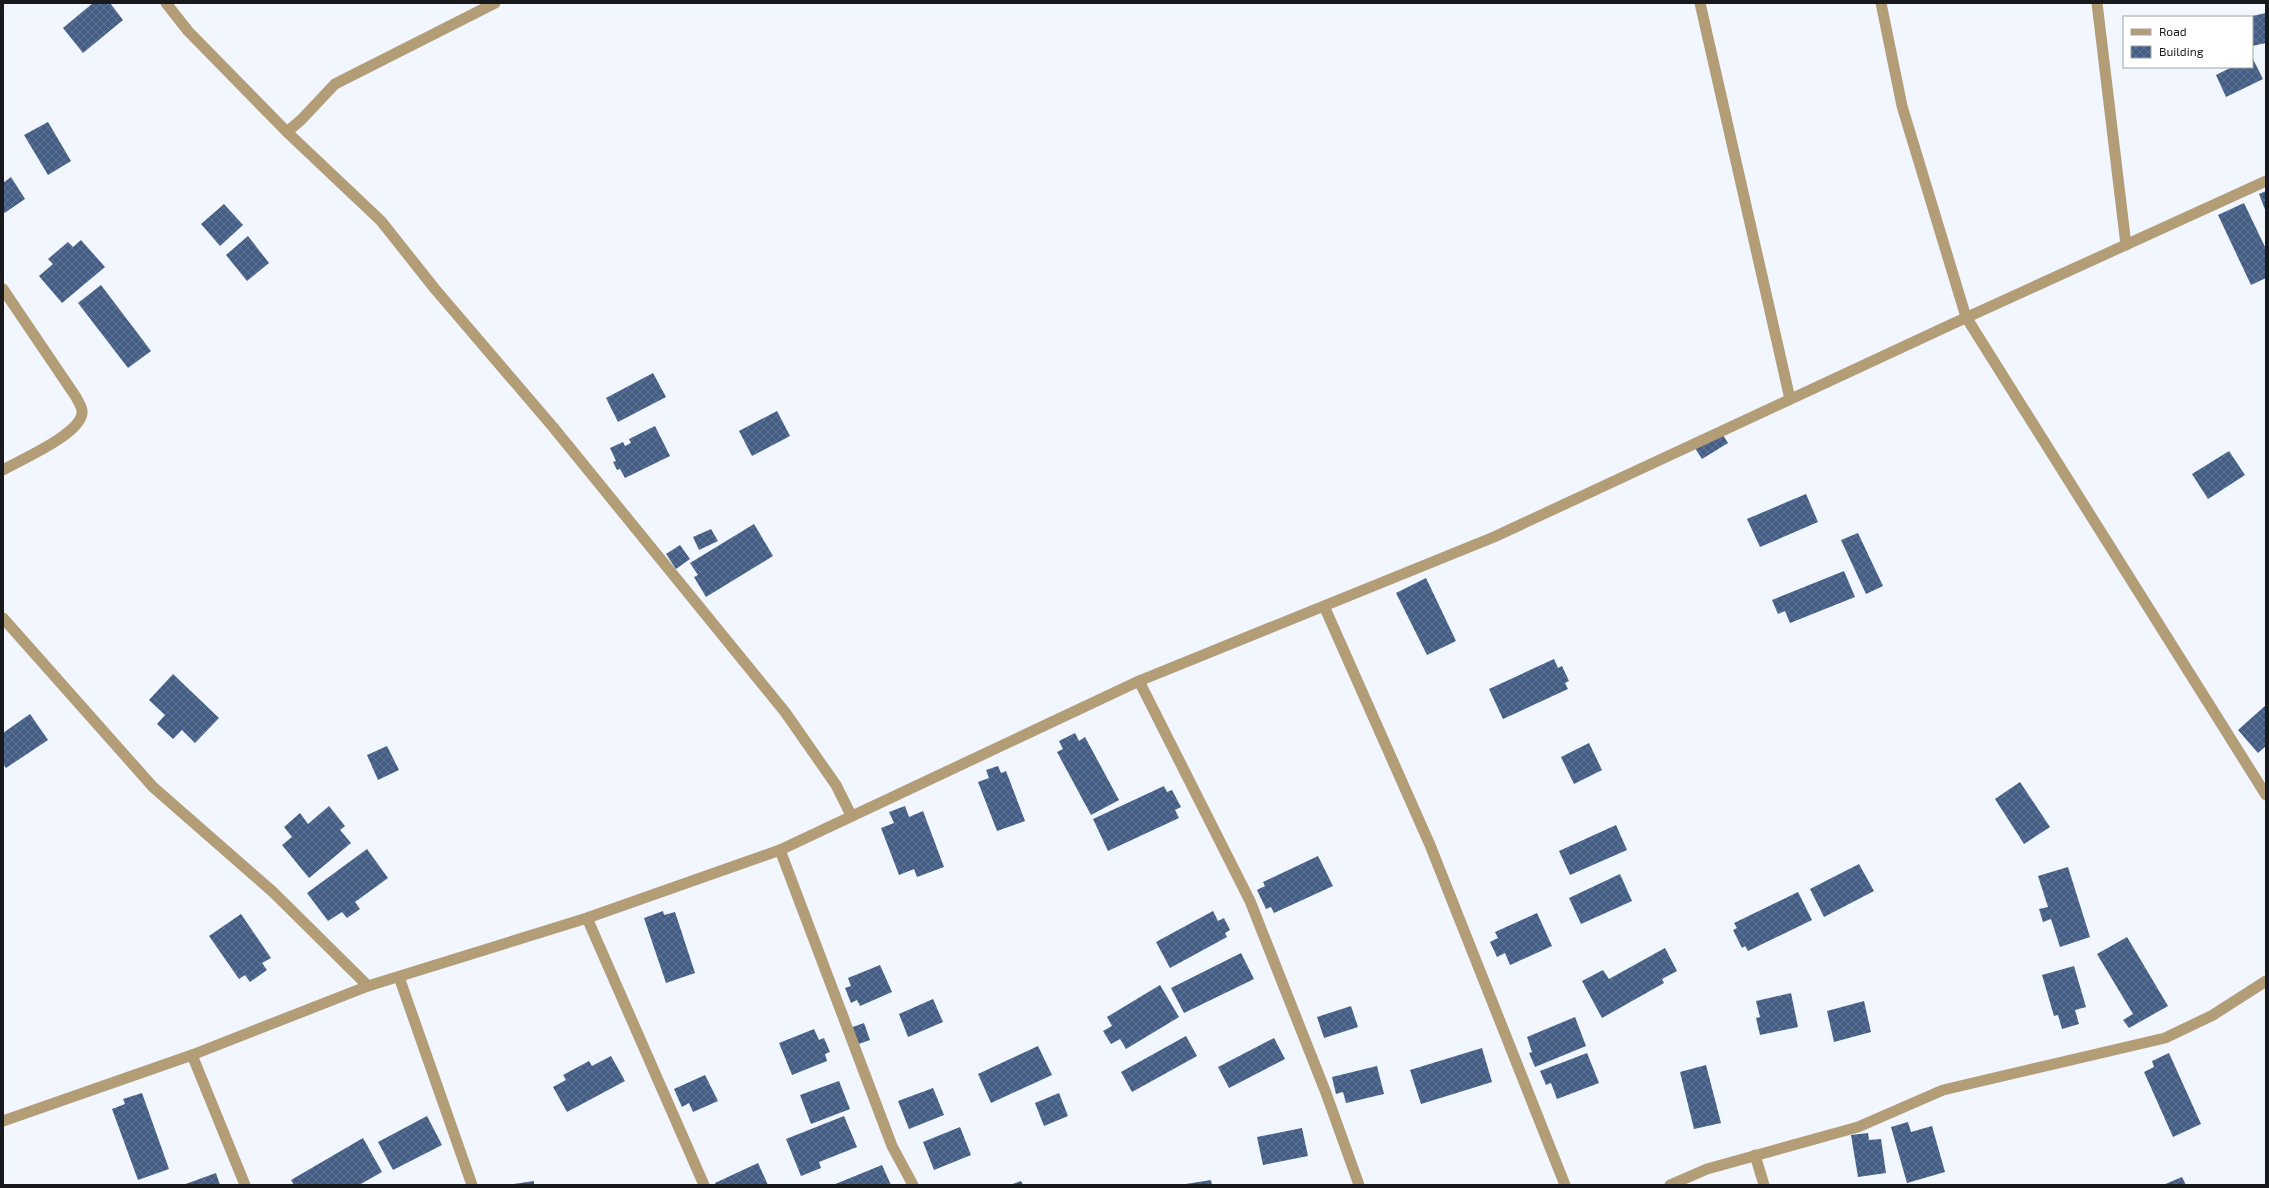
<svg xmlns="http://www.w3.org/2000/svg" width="2269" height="1188" font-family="'Exo 2',sans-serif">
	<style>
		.building { fill: url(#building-cross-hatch) }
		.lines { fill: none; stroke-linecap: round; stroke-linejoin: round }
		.minor { stroke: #b39d76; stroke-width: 11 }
	</style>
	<defs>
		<pattern id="building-cross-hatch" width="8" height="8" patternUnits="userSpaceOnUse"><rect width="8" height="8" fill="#445e86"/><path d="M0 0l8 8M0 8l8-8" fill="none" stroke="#617593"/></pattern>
	</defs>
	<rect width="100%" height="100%" fill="#f1f6ff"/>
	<!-- building -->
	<g class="building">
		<polygon points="93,3 110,3 123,20 83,53 63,28"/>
		<polygon points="2266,13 2266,43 2252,46 2252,16"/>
		<polygon points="2252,57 2263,79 2226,97 2216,75 2232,67 2252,67"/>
		<polygon points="48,122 71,161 48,175 24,135"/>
		<polygon points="11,177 25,199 3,214 3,183"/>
		<polygon points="2266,191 2266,212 2259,194"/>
		<polygon points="2244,203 2266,249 2266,278 2251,285 2218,215"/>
		<polygon points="224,204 243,225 220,246 201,224"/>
		<polygon points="248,236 269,263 247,281 226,255"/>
		<polygon points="81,240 105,267 62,303 39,276 53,264 48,259 68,242 73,247"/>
		<polygon points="101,285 151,351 128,368 78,303"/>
		<polygon points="653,373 666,397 618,422 606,398"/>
		<polygon points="777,411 790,436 752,456 739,431"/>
		<polygon points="655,426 670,456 625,478 620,469 617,470 613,462 616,461 610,448 623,442 625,446 631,443 629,439"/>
		<polygon points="1721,432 1728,443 1702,459 1695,448"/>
		<polygon points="2229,451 2245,475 2208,499 2192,474"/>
		<polygon points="1806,494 1818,522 1760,547 1747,519"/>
		<polygon points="754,524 773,556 706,597 694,577 698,575 690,563"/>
		<polygon points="711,529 718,541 699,550 693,537"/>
		<polygon points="1858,533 1883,586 1866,594 1841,540"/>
		<polygon points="680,545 690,559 676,569 666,554"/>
		<polygon points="1844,571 1855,597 1790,623 1785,611 1778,614 1772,600"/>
		<polygon points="1426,578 1456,641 1427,655 1396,593"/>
		<polygon points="1554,659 1558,668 1562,666 1569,681 1565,683 1568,689 1503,719 1489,689"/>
		<polygon points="173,674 219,718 195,743 182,730 173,739 157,724 165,715 149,700"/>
		<polygon points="2266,705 2266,746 2258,753 2238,730"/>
		<polygon points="30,714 48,740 6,768 3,764 3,733"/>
		<polygon points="1075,733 1079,741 1085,737 1119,800 1091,815 1057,752 1063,749 1059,741"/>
		<polygon points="1589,743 1602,770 1574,784 1561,757"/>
		<polygon points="387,746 399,770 378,780 367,755"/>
		<polygon points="998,766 1001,773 1006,771 1025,821 997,831 978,782 989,778 986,770"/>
		<polygon points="2020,782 2050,827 2024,844 1995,799"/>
		<polygon points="1164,786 1167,792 1172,790 1181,807 1175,810 1179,818 1108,851 1093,819"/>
		<polygon points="329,806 345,826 340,830 351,843 309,878 282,845 292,837 284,827 300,813 308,824"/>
		<polygon points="905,806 909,817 923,811 944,867 917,877 914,869 899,875 881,828 894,823 889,812"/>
		<polygon points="1616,825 1627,850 1570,875 1559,851"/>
		<polygon points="367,849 388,878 355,902 360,909 347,918 342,912 328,921 307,893"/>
		<polygon points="1318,856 1333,886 1274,913 1271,907 1266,909 1257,890 1265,886 1263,882"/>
		<polygon points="1859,864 1874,891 1824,917 1810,889"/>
		<polygon points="2068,867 2090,937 2060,947 2051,919 2043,922 2039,909 2048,907 2038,876"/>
		<polygon points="1620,874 1632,901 1581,924 1569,898"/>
		<polygon points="1798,892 1812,920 1748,951 1745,946 1742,948 1733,930 1737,928 1734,923"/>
		<polygon points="663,911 664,915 675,912 695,973 666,983 644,918"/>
		<polygon points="1213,911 1218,921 1224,918 1230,930 1225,933 1227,937 1170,968 1156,942"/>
		<polygon points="1537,913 1552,946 1510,965 1505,953 1497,957 1490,942 1498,938 1495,932"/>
		<polygon points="241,914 271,958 262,963 267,970 250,982 245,975 239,979 209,936"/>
		<polygon points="2127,937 2168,1006 2129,1028 2123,1020 2133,1014 2097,954"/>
		<polygon points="1665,948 1677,971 1662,979 1664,983 1602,1018 1582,981 1603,970 1609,979"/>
		<polygon points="1241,953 1254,979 1184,1013 1171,988"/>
		<polygon points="880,965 892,992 860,1006 857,1000 851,1003 845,988 851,986 848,978"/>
		<polygon points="2074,966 2086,1007 2075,1010 2079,1024 2062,1029 2058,1015 2054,1016 2042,975"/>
		<polygon points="1160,985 1179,1017 1126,1049 1120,1039 1111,1044 1103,1031 1112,1026 1107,1017"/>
		<polygon points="1791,993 1798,1027 1760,1035 1756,1018 1760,1017 1756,1001"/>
		<polygon points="933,999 943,1022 908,1037 899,1014"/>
		<polygon points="1864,1001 1871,1032 1834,1042 1827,1011"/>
		<polygon points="1351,1006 1358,1027 1324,1038 1317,1017"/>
		<polygon points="1575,1017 1586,1046 1535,1067 1529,1053 1532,1052 1527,1037"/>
		<polygon points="864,1023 870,1040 856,1045 850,1028"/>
		<polygon points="814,1029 819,1040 824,1038 830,1052 825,1054 827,1061 792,1075 779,1043"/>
		<polygon points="1186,1036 1197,1056 1132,1092 1121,1072"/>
		<polygon points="1274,1038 1285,1059 1229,1088 1218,1067"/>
		<polygon points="1038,1046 1052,1075 991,1103 978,1074"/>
		<polygon points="1482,1048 1492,1082 1421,1104 1410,1070"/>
		<polygon points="1587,1053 1599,1083 1557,1099 1551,1083 1546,1085 1540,1071"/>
		<polygon points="2169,1053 2201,1124 2173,1137 2144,1072 2154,1067 2152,1061"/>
		<polygon points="611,1056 625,1081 567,1112 553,1087 566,1080 563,1075 589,1061 592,1066"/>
		<polygon points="1706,1065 1721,1123 1694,1129 1680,1072"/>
		<polygon points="1377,1066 1384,1094 1346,1103 1343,1092 1336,1094 1332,1077"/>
		<polygon points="705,1075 718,1101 693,1112 689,1103 682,1107 674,1089"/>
		<polygon points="839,1081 850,1109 811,1124 800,1095"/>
		<polygon points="933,1088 944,1115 909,1129 898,1101"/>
		<polygon points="142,1093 169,1169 138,1180 112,1109 125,1104 123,1099"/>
		<polygon points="1059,1093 1068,1116 1044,1126 1035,1103"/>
		<polygon points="427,1116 442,1145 393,1170 378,1142"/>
		<polygon points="844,1116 857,1147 819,1162 821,1168 801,1176 786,1139"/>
		<polygon points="1908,1122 1911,1132 1932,1126 1945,1172 1907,1183 1891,1127"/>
		<polygon points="960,1127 971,1155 934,1170 923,1142"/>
		<polygon points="1302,1128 1308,1156 1263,1165 1257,1137"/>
		<polygon points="1868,1133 1869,1140 1881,1139 1886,1173 1858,1177 1851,1135"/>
		<polygon points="363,1138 382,1172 359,1185 294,1185 291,1180"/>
		<polygon points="758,1163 768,1185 716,1185 715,1183"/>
		<polygon points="882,1165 891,1185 833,1185"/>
		<polygon points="216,1173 220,1185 183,1185"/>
		<polygon points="2182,1177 2186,1185 2163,1185"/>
		<polygon points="1211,1180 1212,1185 1186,1185 1186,1184"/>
		<polygon points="534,1181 534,1185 514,1185 514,1184"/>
		<polygon points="1021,1181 1023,1185 1010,1185"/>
	</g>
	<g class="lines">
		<!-- minor -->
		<g class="minor">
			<polyline points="166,3 188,31 287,132"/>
			<polyline points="495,3 335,84 301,120 287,132 381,221 435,289 553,427 785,712 836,785 851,815"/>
			<polyline points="1700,3 1790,399"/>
			<polyline points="1881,3 1902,106 1966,317 2266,795"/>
			<polyline points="2097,3 2126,245"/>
			<path d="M3,289L76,397C78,401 82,407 82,411C84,433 20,460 3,470"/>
			<polyline points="1324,606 1430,845 1565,1185"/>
			<polyline points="3,618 153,787 273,892 368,986"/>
			<polyline points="1139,681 1250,901 1326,1093 1359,1185"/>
			<polyline points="780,850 892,1146 913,1185"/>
			<polyline points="587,918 704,1185"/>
			<polyline points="399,977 472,1185"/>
			<polyline points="192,1055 245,1185"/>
			<polyline points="3,1121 192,1055 368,986 587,918 780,850 1139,681 1494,537 1950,325 2266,181"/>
			<polyline points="1755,1155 1764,1185"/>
			<polyline points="1670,1185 1707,1169 1858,1127 1943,1090 2165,1038 2213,1015 2266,981"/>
		</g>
	</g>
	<!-- border -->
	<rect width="2269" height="1188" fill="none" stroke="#17191c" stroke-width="8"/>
	<!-- legend -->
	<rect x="2123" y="16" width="130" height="52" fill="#ffffff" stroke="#a2a3a4"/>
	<rect x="2131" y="29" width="20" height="6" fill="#b39d76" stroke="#a2a3a4"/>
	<text x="2159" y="36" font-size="12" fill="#17191c">Road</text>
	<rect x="2131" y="46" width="20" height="12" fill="url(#building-cross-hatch)" stroke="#a2a3a4"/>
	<text x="2159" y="56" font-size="12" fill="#17191c">Building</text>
</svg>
